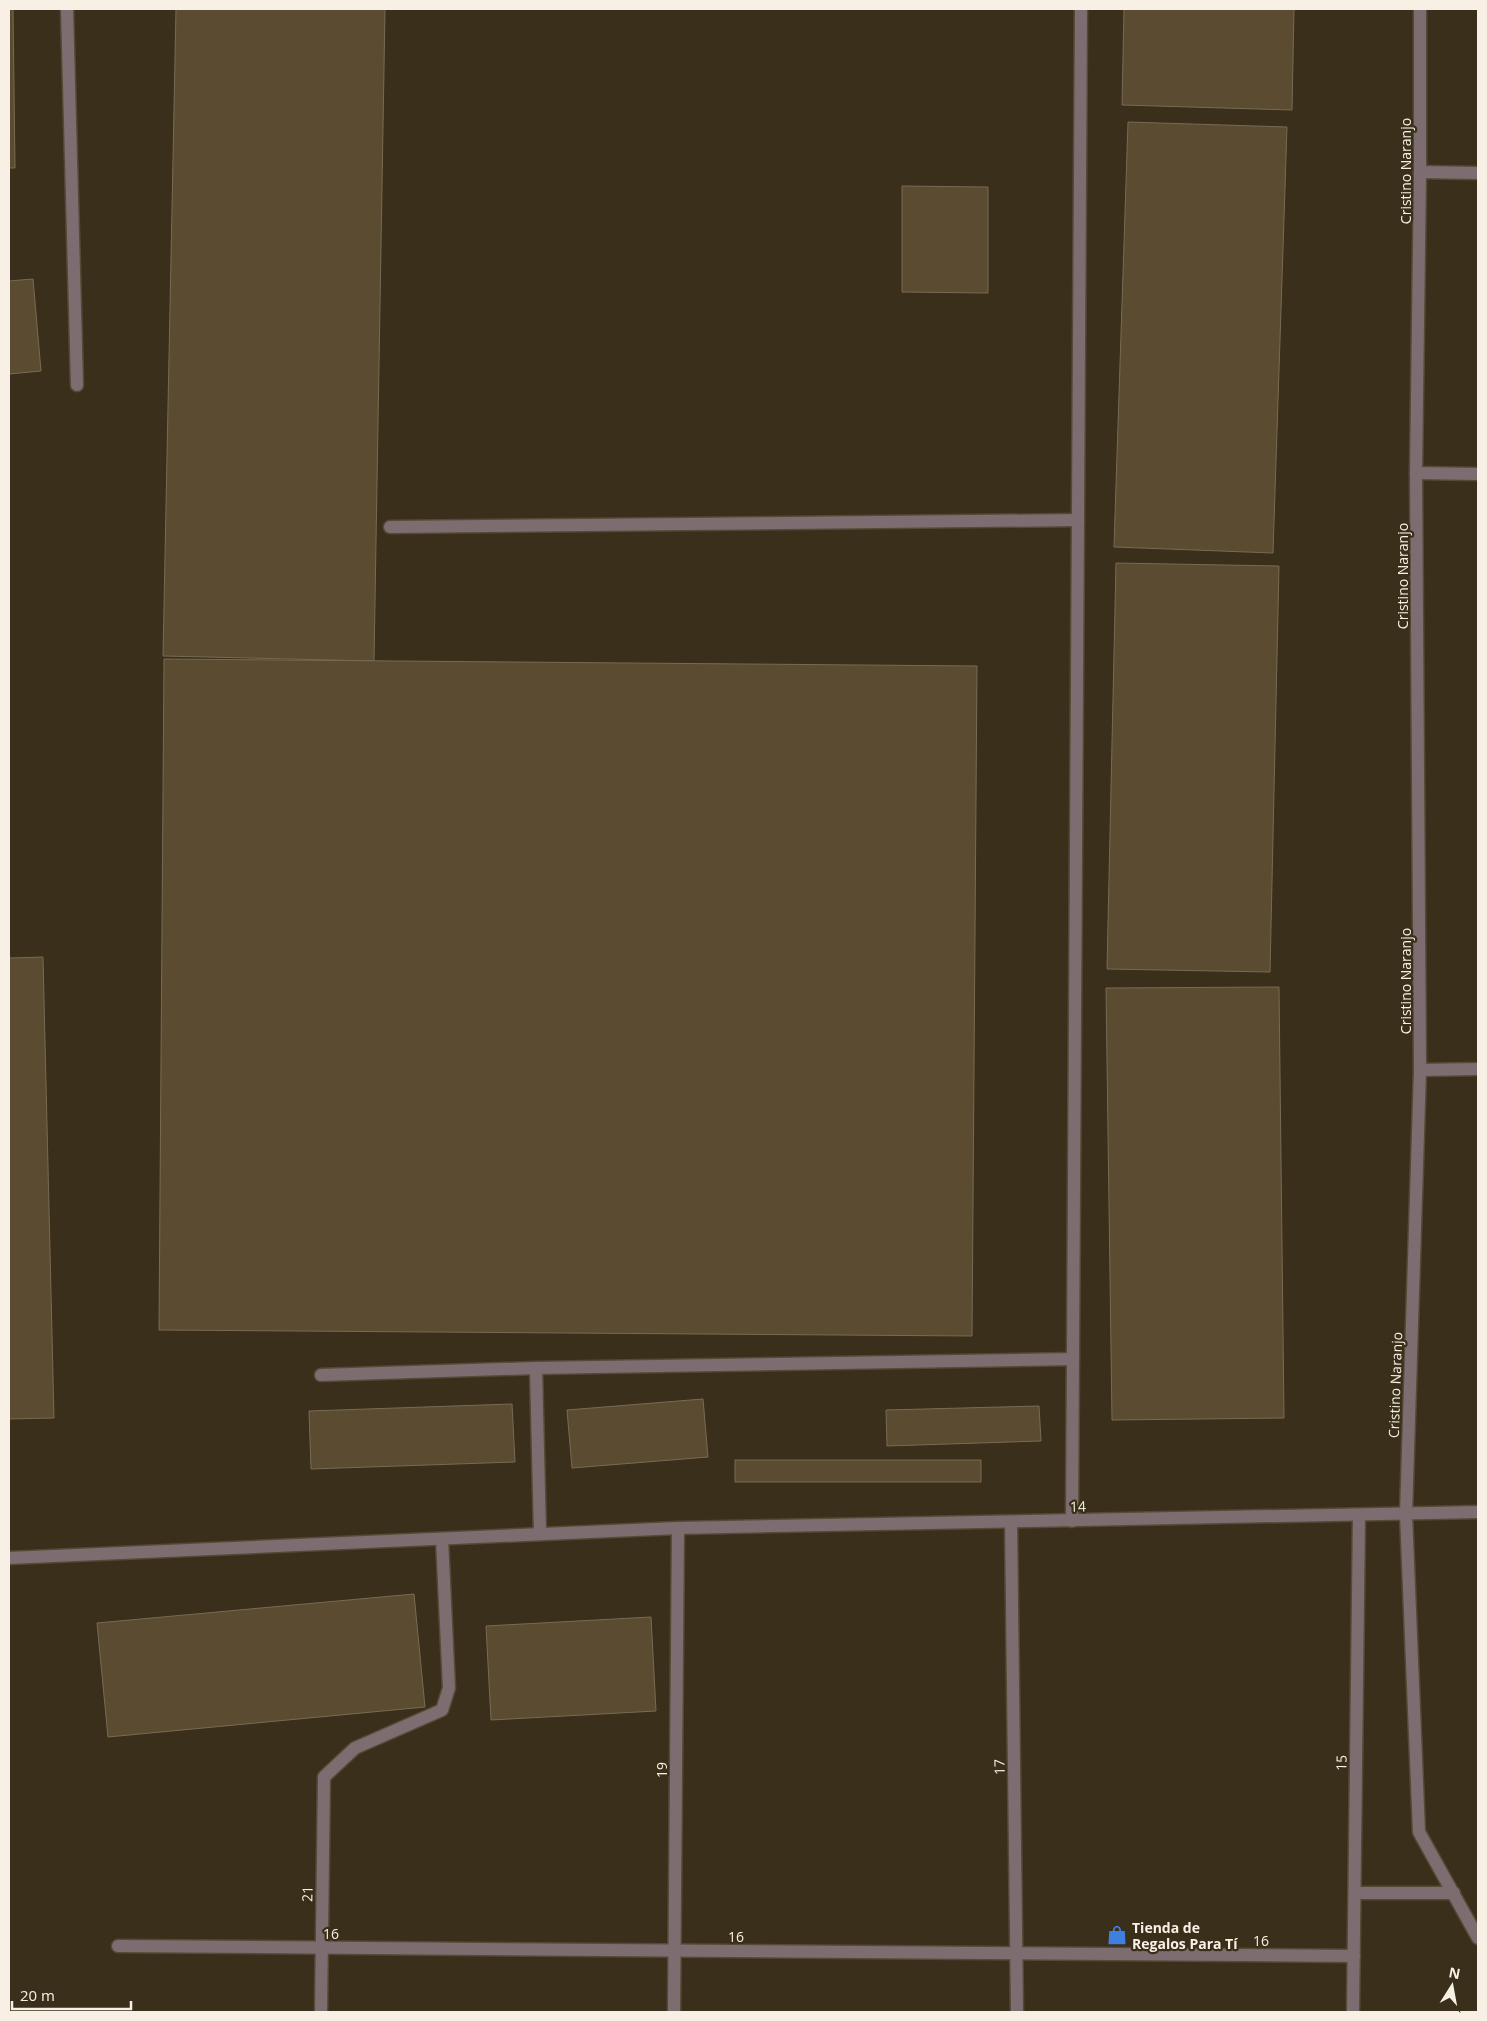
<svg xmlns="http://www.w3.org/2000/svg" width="1487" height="2021" font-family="'Open Sans',sans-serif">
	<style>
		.building { fill: #5b4c31; stroke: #786b55 }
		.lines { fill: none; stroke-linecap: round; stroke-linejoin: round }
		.minor-casing { stroke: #554a36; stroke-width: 15 }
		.minor { stroke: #7d6d70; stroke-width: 12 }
		.labels { text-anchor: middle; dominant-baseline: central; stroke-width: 4.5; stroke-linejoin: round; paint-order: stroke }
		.street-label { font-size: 14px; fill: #f8f0e4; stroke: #3a2f1a }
		.poi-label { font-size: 14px; font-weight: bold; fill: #f8f0e4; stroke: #3a2f1a; text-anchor: start }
	</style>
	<rect width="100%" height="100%" fill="#3a2f1a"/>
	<!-- building -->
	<g class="building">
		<polygon points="9,9 13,9 15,168 9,168"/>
		<polygon points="176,9 385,9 374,661 163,656"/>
		<polygon points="1124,9 1294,9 1292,110 1122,105"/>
		<polygon points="1128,122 1287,127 1273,553 1114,547"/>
		<polygon points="902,186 988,187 988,293 902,292"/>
		<polygon points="33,279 41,371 9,374 9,281"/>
		<polygon points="1116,563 1279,566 1270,972 1107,969"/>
		<polygon points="164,659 977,666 972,1336 159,1330"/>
		<polygon points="43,957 54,1418 9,1419 9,958"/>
		<polygon points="1279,987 1284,1418 1112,1420 1106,988"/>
		<polygon points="703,1399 708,1457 572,1468 567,1410"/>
		<polygon points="512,1404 515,1462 311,1469 309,1411"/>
		<polygon points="1039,1406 1041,1441 887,1446 886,1410"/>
		<rect x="735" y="1460" width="246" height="22"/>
		<polygon points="414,1594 425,1707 108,1737 97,1623"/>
		<polygon points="651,1617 656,1711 491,1720 486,1626"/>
	</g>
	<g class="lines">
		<defs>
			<g id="minor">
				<polyline points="67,9 77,385"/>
				<polyline points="1420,9 1420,172 1416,473 1420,1070 1406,1514 1419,1832 1478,1938"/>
				<polyline points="1420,172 1478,173"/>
				<polyline points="1416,473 1478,474"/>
				<polyline points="390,527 1078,520"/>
				<polyline points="1420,1070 1478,1069"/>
				<polyline points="536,1368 540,1534"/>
				<polyline points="321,1375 536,1368 1073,1359"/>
				<polyline points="1072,1521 1081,9"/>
				<polyline points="1011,1522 1017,2012"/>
				<polyline points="9,1558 678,1528 1478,1512"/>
				<polyline points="1355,1893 1454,1893"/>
				<polyline points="118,1946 1354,1956"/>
				<polyline points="321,2012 324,1777 355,1748 442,1710 449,1688 442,1539"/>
				<polyline points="674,2012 678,1528"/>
				<polyline points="1353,2012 1359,1515"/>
			</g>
		</defs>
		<!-- minor casing -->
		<use href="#minor" class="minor-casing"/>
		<!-- minor -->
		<use href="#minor" class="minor"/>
	</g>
	<!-- icons -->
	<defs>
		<symbol id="shop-bare" viewBox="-9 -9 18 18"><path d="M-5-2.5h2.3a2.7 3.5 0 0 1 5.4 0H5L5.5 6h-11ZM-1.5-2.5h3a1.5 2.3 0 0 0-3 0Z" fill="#3f7fe0" stroke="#3a2f1a" stroke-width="2.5" paint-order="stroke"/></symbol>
	</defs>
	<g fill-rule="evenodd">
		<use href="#shop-bare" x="1103" y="1921" width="28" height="28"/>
	</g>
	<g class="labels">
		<!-- street labels -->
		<g class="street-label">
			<text transform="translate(1405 171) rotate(-90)">Cristino Naranjo</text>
			<text transform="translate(1402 576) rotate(-90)">Cristino Naranjo</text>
			<text transform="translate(1405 981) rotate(-90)">Cristino Naranjo</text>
			<text transform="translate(1395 1385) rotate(-88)">Cristino Naranjo</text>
			<text transform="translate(1078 1506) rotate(-1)">14</text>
			<text transform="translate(1341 1763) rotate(-89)">15</text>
			<text transform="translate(999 1767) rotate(-91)">17</text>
			<text transform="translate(661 1770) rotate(-90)">19</text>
			<text transform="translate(307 1894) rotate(-89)">21</text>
			<text x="331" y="1933">16</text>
			<text x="736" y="1936">16</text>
			<text x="1261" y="1940">16</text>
		</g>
		<!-- poi labels -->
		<g class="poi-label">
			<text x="1132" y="1927">Tienda de<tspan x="1132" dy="16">Regalos Para Tí</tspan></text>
		</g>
	</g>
	<!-- border -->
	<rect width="1487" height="2021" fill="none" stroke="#f8f0e4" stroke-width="20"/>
	<!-- north arrow -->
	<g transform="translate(1452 1986) rotate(11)" stroke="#3a2f1a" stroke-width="4" paint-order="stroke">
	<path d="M0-4L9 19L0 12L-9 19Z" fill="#f8f0e4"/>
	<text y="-8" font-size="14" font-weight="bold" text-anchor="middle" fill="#f8f0e4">N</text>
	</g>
	<!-- scale -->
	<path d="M12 2001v8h119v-8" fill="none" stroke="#f8f0e4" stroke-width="2.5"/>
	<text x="20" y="2001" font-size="15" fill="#f8f0e4" stroke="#3a2f1a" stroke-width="4" paint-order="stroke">20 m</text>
</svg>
